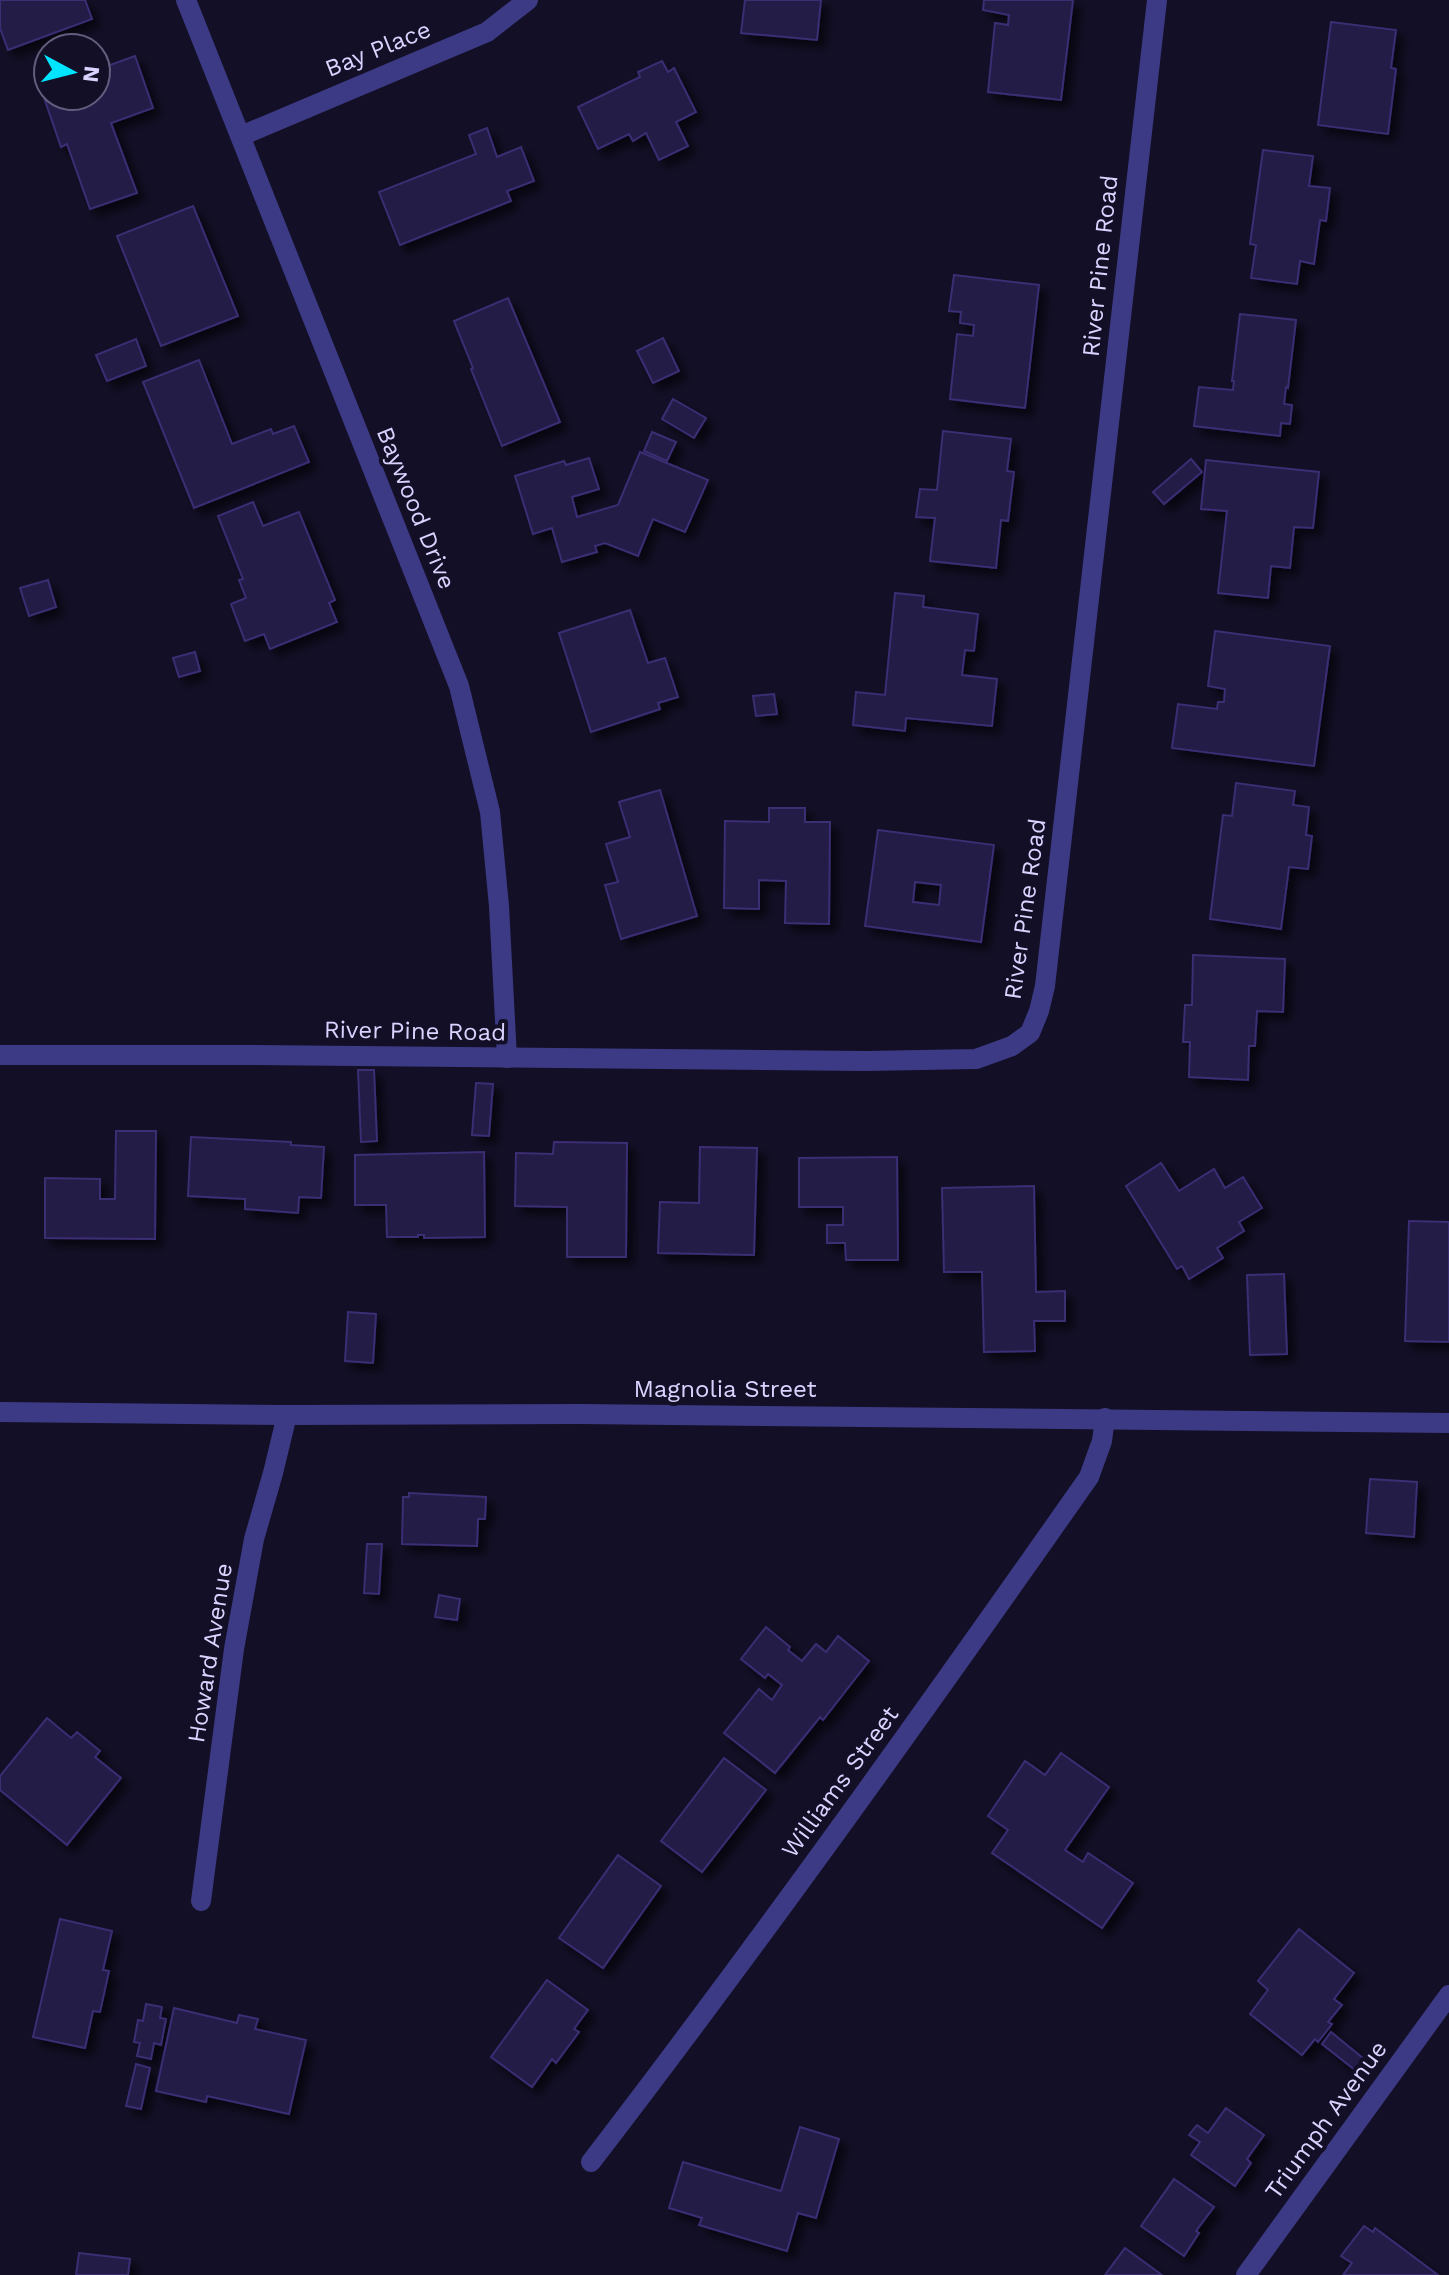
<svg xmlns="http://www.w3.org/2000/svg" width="1449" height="2275" font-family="'Work Sans',sans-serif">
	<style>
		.building { fill: #241b47; stroke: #3b2d73; stroke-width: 2; fill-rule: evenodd; filter: url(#shadow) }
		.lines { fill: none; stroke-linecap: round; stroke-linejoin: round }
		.minor { stroke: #3d3a85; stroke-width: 20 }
		.labels { text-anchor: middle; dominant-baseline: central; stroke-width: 8; stroke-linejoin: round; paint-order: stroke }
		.street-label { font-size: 24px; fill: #d9d4ff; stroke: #130f26 }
	</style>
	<defs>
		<filter id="shadow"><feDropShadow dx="7" dy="7" stdDeviation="4" flood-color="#0009"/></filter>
	</defs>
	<rect width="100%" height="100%" fill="#130f26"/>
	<!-- building -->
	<g class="building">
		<polygon points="0,0 85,0 92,19 8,50 0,28"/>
		<polygon points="745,0 821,0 817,40 741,33"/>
		<polygon points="984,0 1073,0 1061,100 988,92 995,23 1008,25 1009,15 983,10"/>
		<polygon points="1331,22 1396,30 1391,68 1396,69 1388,134 1318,125"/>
		<polygon points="135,56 153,108 111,123 137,193 90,209 67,144 61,147 41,89 48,87 48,96 96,96 96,70"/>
		<polygon points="662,61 668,72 674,68 696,112 676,122 688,146 659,160 646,133 633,141 629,134 598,149 578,107 640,77 638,72"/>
		<polygon points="487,128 497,157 521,147 534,181 507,191 511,201 400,245 379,192 476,154 469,135"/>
		<polygon points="1263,150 1313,156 1309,186 1330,188 1326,221 1320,220 1314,264 1300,261 1297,284 1251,278 1256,245 1250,244"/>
		<polygon points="193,206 238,316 161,346 117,236"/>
		<polygon points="954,275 1039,285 1025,408 950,399 957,334 973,336 974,325 960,323 961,312 949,311"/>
		<polygon points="508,298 560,422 502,446 471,369 473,368 454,321"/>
		<polygon points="1240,314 1296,320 1288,388 1286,387 1284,404 1292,405 1290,424 1281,423 1280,436 1194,426 1199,387 1233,390 1234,381 1232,381"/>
		<polygon points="663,338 679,371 653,383 637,351"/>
		<polygon points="136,339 146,366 107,381 96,355"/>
		<polygon points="199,360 232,444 271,429 273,434 294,426 309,462 194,508 143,382"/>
		<polygon points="673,399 706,418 694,438 662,419"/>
		<polygon points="943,431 1011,439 1007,471 1014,472 1008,521 1001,520 996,568 930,561 935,518 916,517 920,489 937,490"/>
		<polygon points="652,432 676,442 667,461 644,451"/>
		<polygon points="640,452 708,480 685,532 653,519 638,556 605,543 595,546 597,552 562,562 552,528 533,534 515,476 564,461 566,465 589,458 599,489 572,497 577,517 618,505"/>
		<polygon points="1191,459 1202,472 1164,504 1153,492"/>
		<polygon points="1206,460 1319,472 1313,528 1294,527 1290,568 1271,566 1268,598 1218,593 1227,511 1201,509"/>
		<polygon points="253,502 263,526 299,512 335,600 329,603 337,622 270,649 264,634 245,641 231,604 246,598 239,580 243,579 218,516"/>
		<polygon points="48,580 56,607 29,616 20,588"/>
		<polygon points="895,593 924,596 923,607 978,614 974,651 965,650 962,675 997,679 992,726 906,718 905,731 853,725 856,692 885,695"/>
		<polygon points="630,610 648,663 665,658 678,697 658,703 660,709 591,732 559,633"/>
		<polygon points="1215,631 1330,646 1314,766 1172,748 1178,704 1217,709 1218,702 1224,702 1225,689 1208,686"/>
		<polygon points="195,652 200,671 179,677 173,658"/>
		<polygon points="774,694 777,714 756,716 753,696"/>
		<polygon points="1236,783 1295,791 1293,805 1309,807 1306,835 1312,836 1308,869 1289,867 1281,929 1210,919 1223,815 1232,816"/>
		<polygon points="660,790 697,916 621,939 605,885 618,882 606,844 630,837 619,802"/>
		<polygon points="769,808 805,808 805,822 830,822 829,924 785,923 786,881 759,880 759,909 724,908 725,821 769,822"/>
		<path d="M878,830L994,845L981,942L865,926ZM915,882L941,885L939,905L913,902Z"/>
		<polygon points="1193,955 1285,959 1283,1012 1257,1011 1255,1046 1249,1046 1248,1080 1189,1077 1190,1042 1183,1042 1185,1005 1192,1005"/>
		<polygon points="358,1070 374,1070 377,1141 361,1142"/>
		<polygon points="476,1083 493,1084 489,1136 472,1135"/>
		<polygon points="116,1131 156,1131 155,1239 45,1238 45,1178 100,1179 100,1199 115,1199"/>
		<polygon points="191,1137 291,1142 291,1145 324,1147 321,1198 299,1197 298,1213 245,1209 245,1199 188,1196"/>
		<polygon points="554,1142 627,1143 626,1257 567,1257 567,1207 515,1206 516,1153 553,1154"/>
		<polygon points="700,1147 757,1148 754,1255 658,1253 660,1202 699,1203"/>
		<polygon points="484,1152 485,1237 424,1238 424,1235 418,1235 418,1237 387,1237 386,1205 355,1205 355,1155"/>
		<polygon points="897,1157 898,1260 846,1260 845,1243 827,1243 827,1225 843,1225 843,1207 799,1207 799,1158"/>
		<polygon points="1161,1163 1179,1191 1214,1169 1225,1188 1243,1177 1262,1208 1239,1222 1244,1231 1217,1248 1223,1258 1189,1279 1182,1266 1177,1269 1126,1186"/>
		<polygon points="1034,1186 1036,1292 1065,1291 1065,1321 1034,1321 1035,1351 984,1352 982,1272 944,1272 942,1188"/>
		<polygon points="1409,1221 1449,1222 1449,1342 1405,1341"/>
		<polygon points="1284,1274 1287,1354 1250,1355 1247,1275"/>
		<polygon points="348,1312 376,1314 373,1363 345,1361"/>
		<polygon points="1370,1479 1417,1482 1414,1537 1366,1533"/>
		<polygon points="409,1493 486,1497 485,1519 478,1519 477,1546 402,1544 403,1497 409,1497"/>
		<polygon points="367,1544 382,1544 379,1594 364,1593"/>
		<polygon points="439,1595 460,1599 457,1620 435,1617"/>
		<polygon points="766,1627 790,1647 788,1650 802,1661 816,1644 826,1652 838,1636 869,1661 823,1720 820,1717 775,1773 724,1733 759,1689 772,1700 782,1685 768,1674 765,1678 741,1659"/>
		<polygon points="47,1718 71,1738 77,1732 100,1751 95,1757 121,1778 67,1845 0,1790 0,1776"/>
		<polygon points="1061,1753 1109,1787 1065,1850 1083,1862 1088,1853 1133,1883 1102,1928 992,1853 1008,1830 988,1816 1025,1761 1045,1775"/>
		<polygon points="724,1758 766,1790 702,1872 661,1841"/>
		<polygon points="618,1855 661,1886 603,1968 559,1938"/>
		<polygon points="60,1919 112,1931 103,1970 109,1971 100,2012 93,2011 85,2048 33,2037"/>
		<polygon points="1299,1929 1354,1973 1334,1999 1342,2005 1328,2022 1332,2024 1318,2042 1315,2039 1302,2055 1250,2014 1268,1990 1258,1981"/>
		<polygon points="547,1980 588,2010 574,2029 579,2032 556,2063 552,2059 532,2087 491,2057"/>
		<polygon points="146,2004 162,2007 160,2018 166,2019 161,2045 154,2043 151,2059 137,2056 140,2043 134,2042 138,2020 143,2021"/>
		<polygon points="174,2008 237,2023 239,2015 258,2019 255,2029 306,2040 289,2114 207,2096 206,2102 156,2091"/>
		<polygon points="1331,2032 1364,2059 1355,2070 1322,2044"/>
		<polygon points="136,2064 150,2068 141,2109 126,2106"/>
		<polygon points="1226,2108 1264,2135 1247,2159 1251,2163 1235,2186 1191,2155 1200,2142 1189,2135 1197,2125 1208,2133"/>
		<polygon points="800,2127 839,2139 816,2218 798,2213 787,2251 699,2225 702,2218 669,2208 683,2162 781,2191"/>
		<polygon points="1174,2179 1214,2207 1196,2231 1199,2233 1184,2256 1141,2226"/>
		<polygon points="1364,2226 1373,2232 1375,2228 1438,2275 1343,2275 1352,2263 1341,2256"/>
		<polygon points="1125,2248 1162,2275 1105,2275"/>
		<polygon points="79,2253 130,2259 128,2275 76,2275"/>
	</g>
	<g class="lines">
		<!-- minor -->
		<g class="minor">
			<polyline points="186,0 459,686 490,812 499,906 507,1058"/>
			<polyline points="241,136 487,32 528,0"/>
			<polyline points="0,1055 256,1055 866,1061 976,1059 1012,1046 1030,1033 1039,1011 1045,986 1157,0"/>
			<polyline points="0,1412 287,1415 581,1414 1449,1423"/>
			<polyline points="201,1901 234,1649 254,1539 273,1473 287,1415"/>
			<path d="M591,2162C763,1938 927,1708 1089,1477L1102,1441L1105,1418"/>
			<polyline points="1246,2275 1449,1995"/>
		</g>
	</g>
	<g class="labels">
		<!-- street labels -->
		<g class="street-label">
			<text transform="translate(378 49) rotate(-22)">Bay Place</text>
			<text transform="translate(1100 266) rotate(-84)">River Pine Road</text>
			<text transform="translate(416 508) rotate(68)">Baywood Drive</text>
			<text transform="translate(1025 909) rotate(-82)">River Pine Road</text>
			<text transform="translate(415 1031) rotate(1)">River Pine Road</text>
			<text x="725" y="1389">Magnolia Street</text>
			<text transform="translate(210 1653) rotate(-81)">Howard Avenue</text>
			<text transform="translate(840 1782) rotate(-54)">Williams Street</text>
			<text transform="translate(1326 2120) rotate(-54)">Triumph Avenue</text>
		</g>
	</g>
	<!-- north arrow -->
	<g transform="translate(72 72) rotate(97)"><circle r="38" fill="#130f26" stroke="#625e7d" stroke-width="2"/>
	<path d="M0-6L14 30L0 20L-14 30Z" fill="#00e5ff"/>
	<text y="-12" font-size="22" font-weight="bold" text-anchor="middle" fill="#d9d4ff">N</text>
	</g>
</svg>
